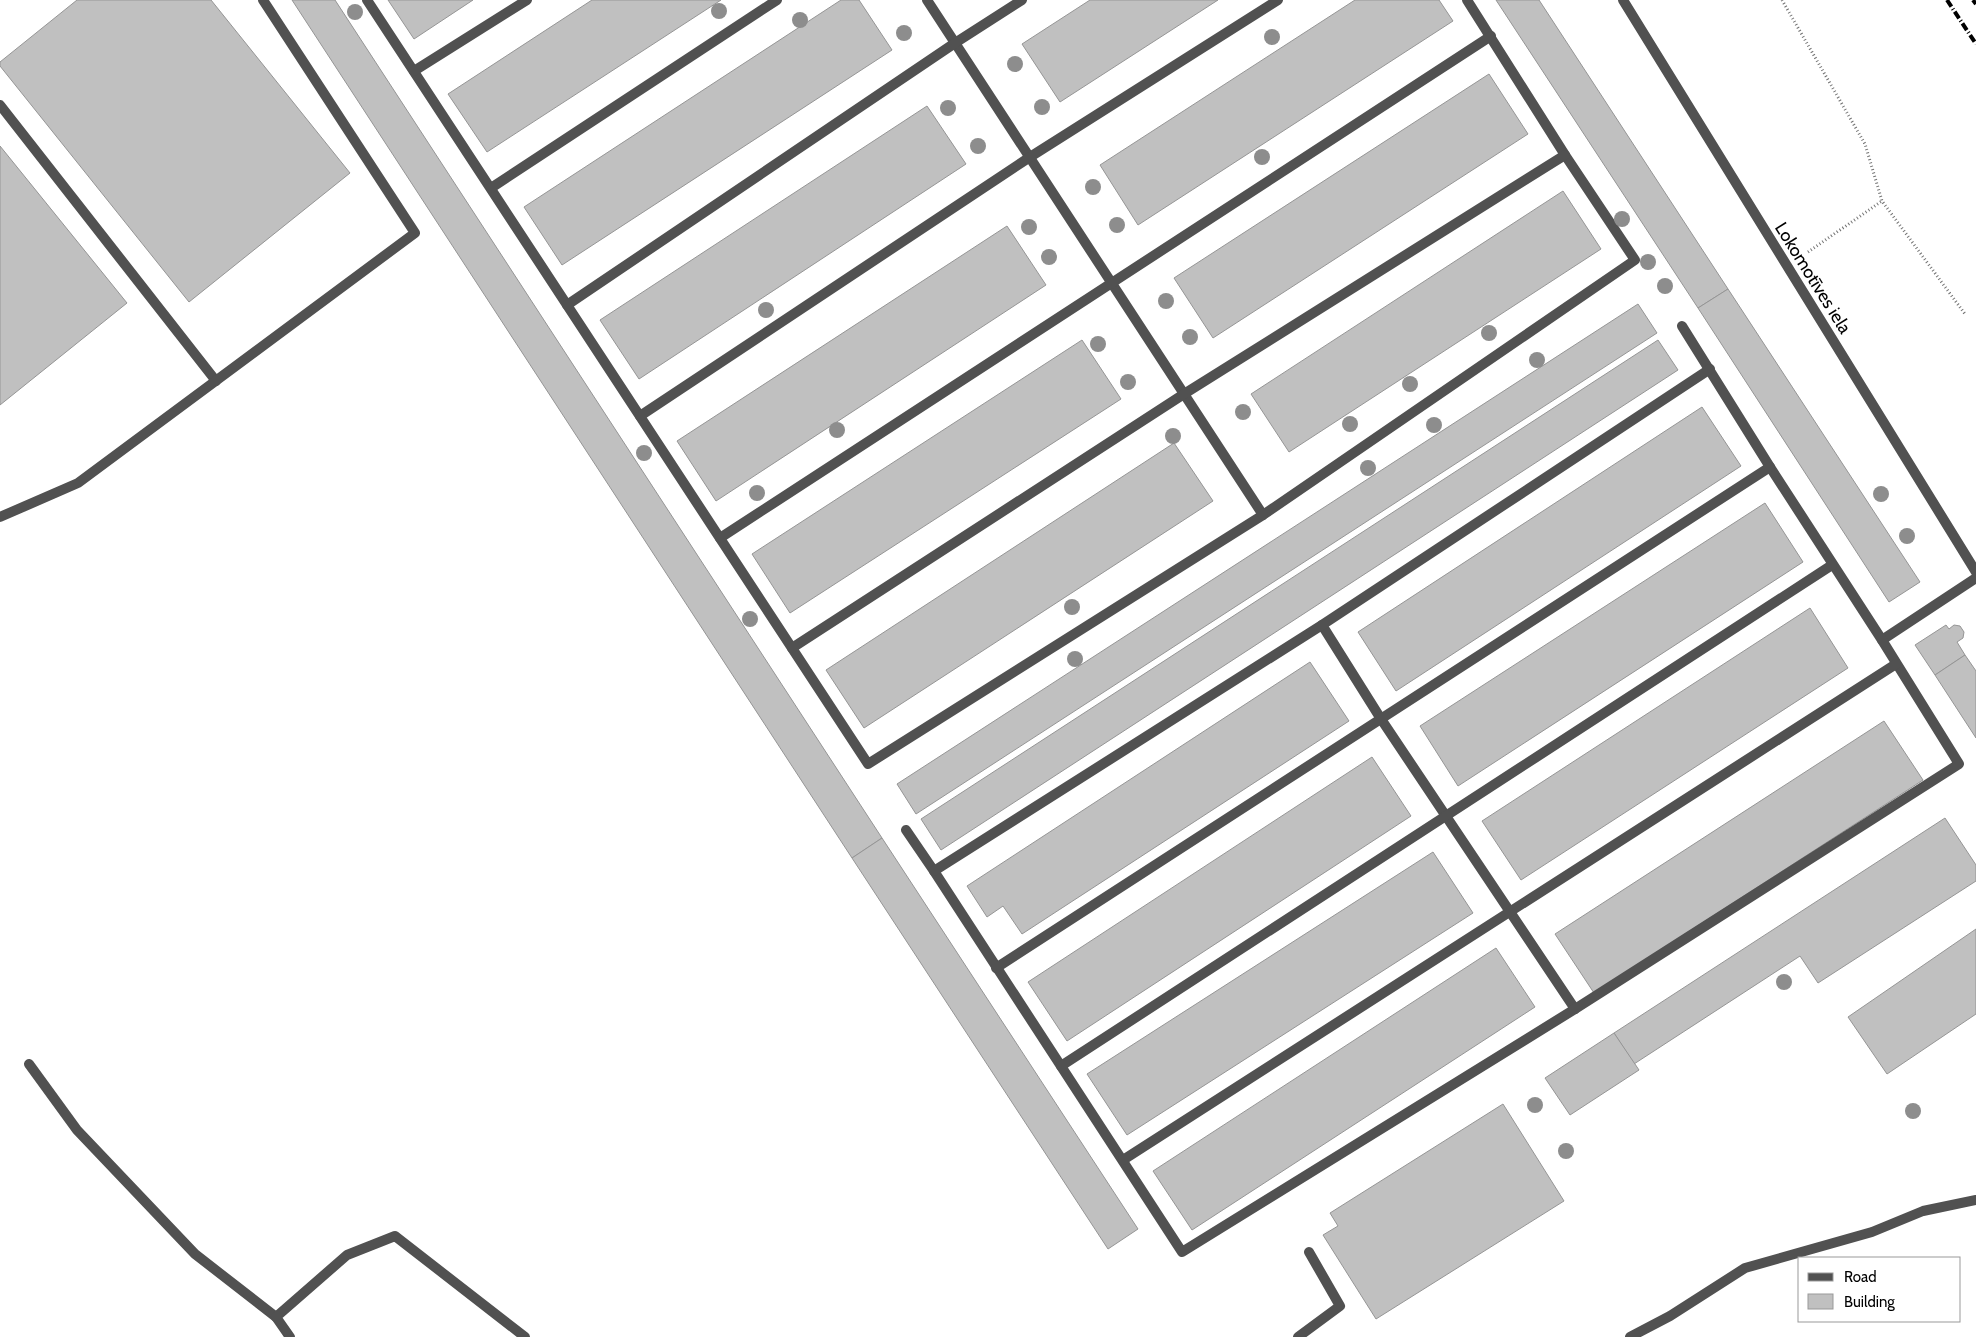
<svg xmlns="http://www.w3.org/2000/svg" width="1976" height="1337" font-family="Cabin,sans-serif">
	<style>
		.building { fill: #c0c0c0; stroke: #959595 }
		.lines { fill: none; stroke-linecap: round; stroke-linejoin: round }
		.path { stroke: #737373; stroke-width: 3; stroke-dasharray: 1 2.5; stroke-linecap: butt }
		.service { stroke: #515151; stroke-width: 10 }
		.minor { stroke: #515151; stroke-width: 10 }
		.rail { stroke: #000; stroke-width: 4; stroke-dasharray: 8 2.5 1 2.5; stroke-linecap: butt }
		.tree { fill: #8d8d8d }
		.labels { text-anchor: middle; dominant-baseline: central; stroke-width: 4; stroke-linejoin: round; paint-order: stroke }
		.street-label { font-size: 18px; fill: #000; stroke: #fff }
	</style>
	<rect width="100%" height="100%" fill="#fff"/>
	<!-- building -->
	<g class="building">
		<polygon points="77,0 211,0 350,173 189,302 0,66 0,62"/>
		<polygon points="292,0 335,0 882,838 852,858"/>
		<polygon points="388,0 473,0 414,39"/>
		<polygon points="592,0 721,0 487,152 448,94"/>
		<polygon points="841,0 859,0 892,50 562,265 524,207"/>
		<polygon points="1090,0 1218,0 1060,102 1022,44"/>
		<polygon points="1355,0 1439,0 1453,21 1138,225 1100,165"/>
		<polygon points="1496,0 1539,0 1728,289 1698,308"/>
		<polygon points="1489,74 1528,134 1213,338 1174,278"/>
		<polygon points="927,106 966,164 639,379 600,320"/>
		<polygon points="0,146 127,303 0,405"/>
		<polygon points="1563,191 1601,249 1289,452 1251,394"/>
		<polygon points="1007,226 1046,285 716,501 677,441"/>
		<polygon points="1728,289 1920,582 1889,602 1698,308"/>
		<polygon points="1638,304 1657,333 916,814 897,784"/>
		<polygon points="1082,340 1121,399 790,613 752,554"/>
		<polygon points="1658,340 1678,370 941,850 921,819"/>
		<polygon points="1702,407 1741,466 1396,691 1358,632"/>
		<polygon points="1174,443 1213,501 864,728 826,670"/>
		<polygon points="1765,503 1803,562 1458,786 1420,726"/>
		<polygon points="1810,608 1848,668 1521,880 1482,821"/>
		<polygon points="1946,625 1949,629 1954,625 1960,626 1964,632 1963,638 1957,642 1965,655 1935,675 1915,645"/>
		<polygon points="1965,655 1976,671 1976,738 1935,675"/>
		<polygon points="1310,662 1349,721 1022,934 1003,906 987,917 967,886"/>
		<polygon points="1884,721 1923,780 1594,993 1555,934"/>
		<polygon points="1372,757 1411,816 1067,1041 1028,982"/>
		<polygon points="1945,818 1976,865 1976,881 1818,983 1800,956 1634,1064 1614,1033"/>
		<polygon points="882,838 1138,1229 1108,1249 852,858"/>
		<polygon points="1433,852 1473,913 1127,1135 1087,1074"/>
		<polygon points="1976,929 1976,1014 1887,1074 1848,1017"/>
		<polygon points="1496,948 1535,1007 1192,1230 1153,1171"/>
		<polygon points="1614,1033 1639,1070 1570,1115 1545,1078"/>
		<polygon points="1503,1104 1564,1201 1376,1319 1323,1235 1338,1226 1330,1213"/>
	</g>
	<g class="lines">
		<!-- path -->
		<g class="path">
			<polyline points="1782,0 1865,144 1882,201 1965,314"/>
			<polyline points="1808,252 1882,201"/>
		</g>
		<!-- service -->
		<g class="service">
			<polyline points="367,0 868,764 1263,515 1635,260 1565,155 1467,0"/>
			<polyline points="927,0 1263,515"/>
			<polyline points="414,71 527,0"/>
			<polyline points="0,105 216,381"/>
			<polyline points="491,188 777,0"/>
			<polyline points="567,305 955,43 1022,0"/>
			<polyline points="640,416 1030,157 1278,0"/>
			<polyline points="0,517 78,483 415,233 263,0"/>
			<polyline points="720,538 1491,36"/>
			<polyline points="1322,625 1381,719 1575,1009"/>
			<polyline points="1882,640 1976,578"/>
			<polyline points="792,648 1184,394 1565,155"/>
			<polyline points="906,830 934,871 1182,1252 1575,1009 1959,764 1882,640 1770,467 1682,326"/>
			<polyline points="934,871 1322,625 1710,369"/>
			<polyline points="996,968 1770,467"/>
			<polyline points="29,1064 77,1130 195,1254 276,1317"/>
			<polyline points="1061,1066 1832,565"/>
			<polyline points="1123,1160 1896,664"/>
			<polyline points="290,1337 276,1317 347,1255 395,1236 525,1337"/>
			<polyline points="1298,1337 1340,1306 1309,1252"/>
			<polyline points="1630,1337 1670,1316 1745,1268 1872,1232 1923,1211 1976,1200"/>
		</g>
		<!-- minor -->
		<polyline class="minor" points="1623,0 1976,572"/>
		<!-- rail -->
		<g class="rail">
			<polyline points="1947,0 1976,44"/>
			<polyline points="1973,0 1976,4"/>
		</g>
	</g>
	<!-- trees -->
	<g class="tree">
		<circle cx="719" cy="11" r="8"/>
		<circle cx="355" cy="12" r="8"/>
		<circle cx="800" cy="20" r="8"/>
		<circle cx="904" cy="33" r="8"/>
		<circle cx="1272" cy="37" r="8"/>
		<circle cx="1015" cy="64" r="8"/>
		<circle cx="1042" cy="107" r="8"/>
		<circle cx="948" cy="108" r="8"/>
		<circle cx="978" cy="146" r="8"/>
		<circle cx="1262" cy="157" r="8"/>
		<circle cx="1093" cy="187" r="8"/>
		<circle cx="1622" cy="219" r="8"/>
		<circle cx="1117" cy="225" r="8"/>
		<circle cx="1029" cy="227" r="8"/>
		<circle cx="1049" cy="257" r="8"/>
		<circle cx="1648" cy="262" r="8"/>
		<circle cx="1665" cy="286" r="8"/>
		<circle cx="1166" cy="301" r="8"/>
		<circle cx="766" cy="310" r="8"/>
		<circle cx="1489" cy="333" r="8"/>
		<circle cx="1190" cy="337" r="8"/>
		<circle cx="1098" cy="344" r="8"/>
		<circle cx="1537" cy="360" r="8"/>
		<circle cx="1128" cy="382" r="8"/>
		<circle cx="1410" cy="384" r="8"/>
		<circle cx="1243" cy="412" r="8"/>
		<circle cx="1350" cy="424" r="8"/>
		<circle cx="1434" cy="425" r="8"/>
		<circle cx="837" cy="430" r="8"/>
		<circle cx="1173" cy="436" r="8"/>
		<circle cx="644" cy="453" r="8"/>
		<circle cx="1368" cy="468" r="8"/>
		<circle cx="757" cy="493" r="8"/>
		<circle cx="1881" cy="494" r="8"/>
		<circle cx="1907" cy="536" r="8"/>
		<circle cx="1072" cy="607" r="8"/>
		<circle cx="750" cy="619" r="8"/>
		<circle cx="1075" cy="659" r="8"/>
		<circle cx="1784" cy="982" r="8"/>
		<circle cx="1535" cy="1105" r="8"/>
		<circle cx="1913" cy="1111" r="8"/>
		<circle cx="1566" cy="1151" r="8"/>
	</g>
	<g class="labels">
		<!-- street labels -->
		<g class="street-label">
			<text transform="translate(1813 278) rotate(58)">Lokomotīves iela</text>
		</g>
	</g>
	<!-- legend -->
	<rect x="1798" y="1257" width="162" height="65" fill="#ffffff" stroke="#999999"/>
	<rect x="1808" y="1273" width="25" height="8" fill="#515151" stroke="#999999"/>
	<text x="1844" y="1282" font-size="15" fill="#000000">Road</text>
	<rect x="1808" y="1294" width="25" height="15" fill="#c0c0c0" stroke="#999999"/>
	<text x="1844" y="1307" font-size="15" fill="#000000">Building</text>
</svg>
